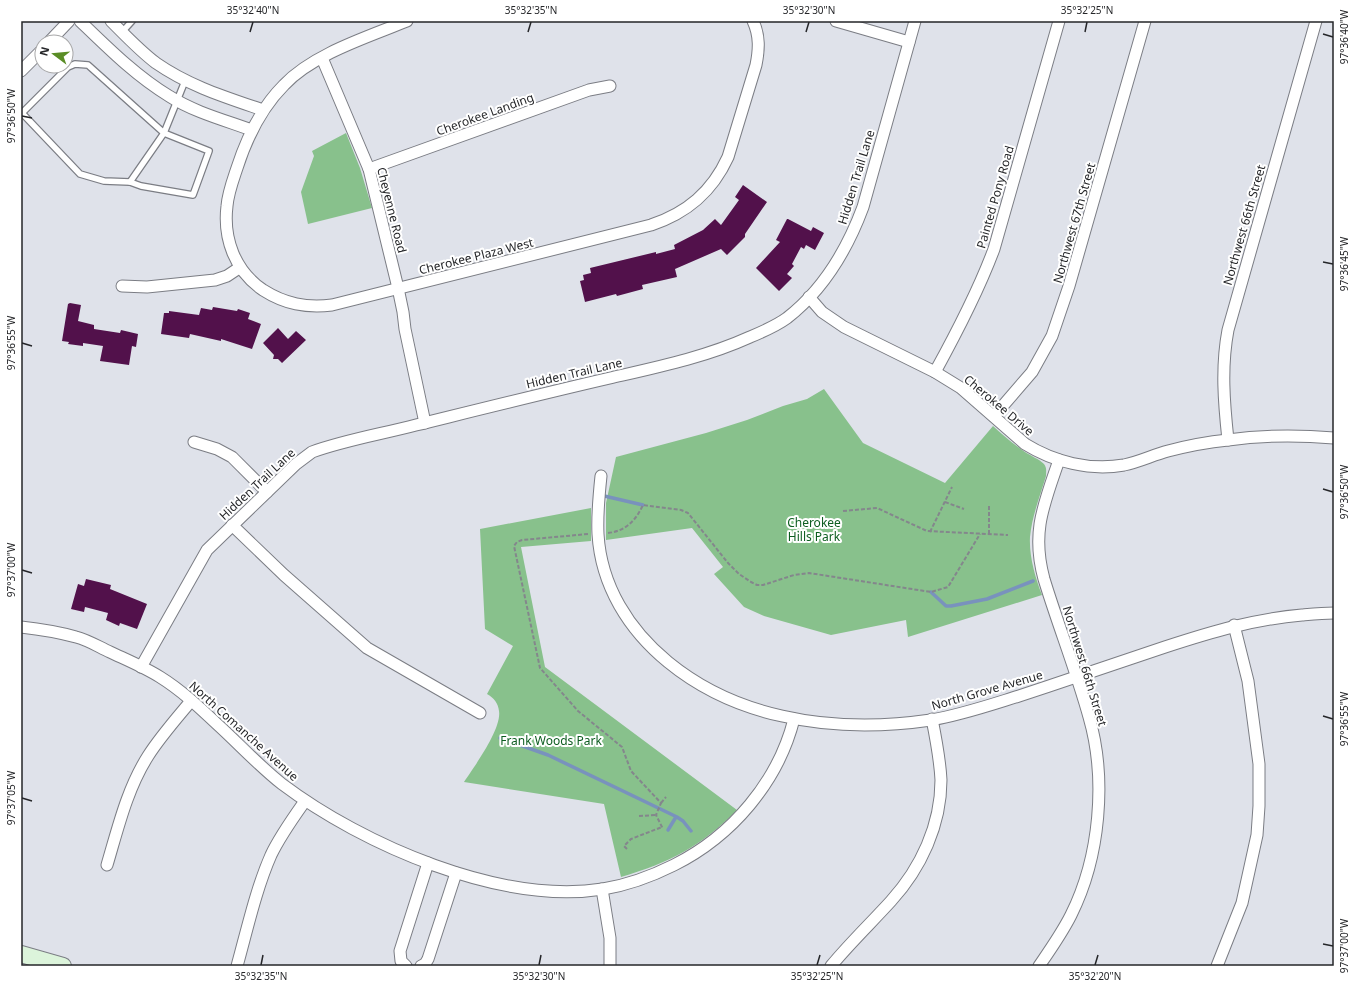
<svg xmlns="http://www.w3.org/2000/svg" width="1355" height="987" font-family="'Noto Sans',sans-serif">
	<style>
		.green { fill: #88c18c }
		.lines { fill: none; stroke-linecap: round; stroke-linejoin: round }
		.stream { stroke: #7992bd; stroke-width: 3.5 }
		.building { fill: #52114b }
		.service-casing { stroke: #7b7d84; stroke-width: 8 }
		.minor-casing { stroke: #7b7d84; stroke-width: 13 }
		.secondary-casing { stroke: #7b7d84; stroke-width: 18 }
		.path { stroke: #84868c; stroke-width: 2; stroke-dasharray: 4 2; stroke-linecap: butt }
		.service { stroke: #fff; stroke-width: 5.5 }
		.minor { stroke: #fff; stroke-width: 11 }
		.secondary { stroke: #dcf4db; stroke-width: 16 }
		.ticks { fill: none; stroke: #252629; stroke-width: 1.5 }
		.labels { text-anchor: middle; dominant-baseline: central; stroke-width: 4; stroke-linejoin: round; paint-order: stroke }
		.street-label { font-size: 12px; fill: #252629; stroke: #fff }
		.park-label { font-size: 12px; fill: #0d5d20; stroke: #fff }
		.neatline { fill: none; stroke: #252629; stroke-width: 1.5 }
		.ticks-label { font-size: 10px; text-anchor: middle; fill: #252629 }
	</style>
	<rect width="100%" height="100%" fill="#dfe2ea"/>
	<!-- green -->
	<g class="green">
		<polygon points="346,133 360,168 372,208 308,224 301,192 314,156 312,151"/>
		<path d="M824,389L863,443L945,483L993,426C1003,435 1013,444 1025,452C1031,456 1039,459 1044,464C1047,468 1046,471 1046,476C1040,496 1032,516 1030,537C1029,556 1035,577 1042,595L908,637L906,620L831,635L764,616L744,607L714,574L723,567L692,528L606,540V503L616,457L706,433L747,420L783,406L807,399Z"/>
		<path d="M591,508V541L521,547L545,667L737,810C700,847 671,862 621,877L604,804L464,782C474,767 502,729 499,711C498,703 494,698 487,694L513,646L485,629L480,529Z"/>
	</g>
	<g class="lines">
		<!-- stream -->
		<g class="stream">
			<polyline points="600,495 643,505"/>
			<polyline points="931,592 946,606 951,606 987,599 1033,581"/>
			<polyline points="500,738 548,755 677,817 683,821 691,831"/>
			<polyline points="668,830 676,817"/>
		</g>
	</g>
	<!-- building -->
	<g class="building">
		<polygon points="743,185 767,202 745,234 745,237 727,255 721,249 675,269 677,277 642,285 643,289 617,296 616,294 585,302 580,281 584,280 583,275 591,273 590,268 656,252 656,254 675,249 674,245 703,230 715,219 721,225 739,200 735,197"/>
		<polygon points="787,219 788,219 811,231 813,227 824,233 815,250 806,245 804,249 801,247 792,264 794,266 787,274 792,278 779,291 756,268 780,242 776,240"/>
		<polygon points="70,303 81,305 78,321 94,325 94,329 120,333 121,330 138,334 136,347 132,346 129,365 100,361 103,346 83,343 83,346 68,344 69,342 62,341 68,304"/>
		<polygon points="213,307 237,311 238,309 250,313 248,319 261,324 252,349 221,339 221,341 190,334 189,338 161,334 164,313 169,313 169,311 199,315 201,308 212,310"/>
		<polygon points="278,328 288,339 296,331 306,340 282,363 278,359 273,359 274,355 263,343"/>
		<polygon points="86,579 111,585 110,589 147,604 137,629 120,623 119,626 106,620 108,613 85,607 84,612 71,609 78,584 84,586"/>
	</g>
	<g class="lines">
		<defs>
			<g id="service">
				<polyline points="122,32 132,21"/>
				<polyline points="21,112 80,174 104,181 130,182 164,133 185,81"/>
				<polyline points="22,113 68,67 75,64 88,65 164,133 209,151 193,195 141,186 130,182"/>
			</g>
			<g id="minor">
				<path d="M80,21C108,48 136,76 169,96C194,112 224,120 252,130"/>
				<path d="M111,21C125,35 140,51 156,63C189,86 225,97 263,110"/>
				<path d="M407,21C368,37 313,54 284,85C261,108 247,137 237,168C233,180 228,193 227,206C223,239 235,271 263,290C285,304 306,308 332,305L651,225C687,213 712,192 728,157L756,65C759,50 760,36 753,21"/>
				<polyline points="836,21 909,42"/>
				<polyline points="49,42 69,21"/>
				<polyline points="322,58 369,169 398,288 403,312 405,329 425,423"/>
				<polyline points="21,71 42,50"/>
				<polyline points="369,169 589,90 610,86"/>
				<polyline points="122,286 147,287 215,280 227,276 239,268"/>
				<path d="M809,297L822,312L844,327L935,372L961,388L1025,444C1054,462 1090,471 1124,465C1139,462 1153,455 1168,451C1187,446 1208,442 1228,440C1263,435 1299,435 1334,438"/>
				<path d="M935,372C957,332 978,292 994,249L1059,21"/>
				<polyline points="994,416 1032,372 1052,336 1069,286 1145,21"/>
				<path d="M1228,440C1224,403 1221,367 1228,330L1316,21"/>
				<polyline points="194,442 217,449 232,457 267,492"/>
				<path d="M601,476C599,495 597,515 598,534C601,586 629,630 668,662C701,689 741,707 782,716C830,727 883,727 931,720C961,715 990,705 1019,696C1068,680 1117,663 1165,647C1211,632 1254,619 1302,615C1313,614 1323,613 1334,613"/>
				<polyline points="232,525 284,575 367,648 480,713"/>
				<path d="M21,627C39,629 58,632 76,637C88,640 99,647 110,652C127,660 144,667 160,677C181,690 199,707 217,724C239,744 259,766 282,784C363,845 501,905 603,889C628,885 652,876 674,865C732,836 778,782 794,719"/>
				<path d="M141,667L207,550L296,464L312,452C345,440 382,434 416,425C481,409 545,393 610,378C658,367 706,357 750,337C762,332 776,326 787,318C823,290 847,250 863,207L915,21"/>
				<path d="M107,865C118,828 127,789 148,756C160,737 176,719 191,701"/>
				<polyline points="602,889 610,938 610,966"/>
				<path d="M237,966C247,930 256,889 271,855C280,836 293,818 305,801"/>
				<polyline points="406,966 401,961 400,951 428,863"/>
				<polyline points="421,966 425,964 428,959 456,873"/>
				<path d="M831,966C850,943 871,923 891,901C921,868 941,825 941,780C940,760 936,739 932,719"/>
				<path d="M1039,966C1050,950 1062,933 1071,915C1100,857 1107,779 1089,717C1076,670 1058,625 1044,579C1031,532 1044,504 1059,460"/>
				<polyline points="1217,966 1242,903 1257,835 1259,806 1259,764 1248,681 1234,625"/>
			</g>
			<polyline id="secondary" points="21,954 63,966"/>
		</defs>
		<!-- service casing -->
		<use href="#service" class="service-casing"/>
		<!-- minor casing -->
		<use href="#minor" class="minor-casing"/>
		<!-- secondary casing -->
		<use href="#secondary" class="secondary-casing"/>
		<!-- path -->
		<g class="path">
			<polyline points="945,502 964,509"/>
			<polyline points="989,506 989,534"/>
			<polyline points="843,511 877,508 927,531 1008,535"/>
			<polyline points="930,532 952,487"/>
			<path d="M608,533C626,531 636,520 643,505L681,510L688,513L728,563L739,574L751,582L757,585H763L794,575L809,573L931,592L948,587L980,534"/>
			<polyline points="588,534 522,540 517,542 514,546 540,668 578,711 622,747 631,771 661,803 656,815 663,829"/>
			<polyline points="661,803 666,797"/>
			<polyline points="639,816 656,815"/>
			<polyline points="627,849 624,846 631,839 662,827"/>
		</g>
		<!-- service -->
		<use href="#service" class="service"/>
		<!-- minor -->
		<use href="#minor" class="minor"/>
		<!-- secondary -->
		<use href="#secondary" class="secondary"/>
	</g>
	<!-- ticks -->
	<path class="ticks" d="M250,32L253,22M528,32L531,22M806,32L809,22M1085,32L1087,22M1323,34L1333,37M22,116L32,118M1323,262L1333,264M22,343L32,346M1323,489L1333,492M22,570L32,573M1323,716L1333,719M22,798L32,801M1323,944L1333,946M261,965L263,955M539,965L541,955M817,965L820,955M1095,965L1098,955"/>
	<g class="labels">
		<!-- street labels -->
		<g class="street-label">
			<text transform="translate(485 114) rotate(-20)">Cherokee Landing</text>
			<text transform="translate(856 177) rotate(-73)">Hidden Trail Lane</text>
			<text transform="translate(995 197) rotate(-74)">Painted Pony Road</text>
			<text transform="translate(392 210) rotate(76)">Cheyenne Road</text>
			<text transform="translate(1074 223) rotate(-74)">Northwest 67th Street</text>
			<text transform="translate(1244 225) rotate(-74)">Northwest 66th Street</text>
			<text transform="translate(476 256) rotate(-14)">Cherokee Plaza West</text>
			<text transform="translate(574 373) rotate(-13)">Hidden Trail Lane</text>
			<text transform="translate(999 405) rotate(40)">Cherokee Drive</text>
			<text transform="translate(257 484) rotate(-43)">Hidden Trail Lane</text>
			<text transform="translate(1085 666) rotate(73)">Northwest 66th Street</text>
			<text transform="translate(987 690) rotate(-16)">North Grove Avenue</text>
			<text transform="translate(244 731) rotate(42)">North Comanche Avenue</text>
		</g>
		<!-- park labels -->
		<g class="park-label">
			<text x="814" y="522">Cherokee<tspan x="814" dy="14">Hills Park</tspan></text>
			<text x="551" y="740">Frank Woods Park</text>
		</g>
	</g>
	<!-- border -->
	<rect width="1355" height="987" fill="none" stroke="#ffffff" stroke-width="44"/>
	<!-- north arrow -->
	<g transform="translate(54 54) rotate(286)"><circle r="19" fill="#ffffff" stroke="#a8a8a9"/>
	<path d="M0-3L7 15L0 10L-7 15Z" fill="#5a8d26"/>
	<text y="-6" font-size="11" font-weight="bold" text-anchor="middle" fill="#252629">N</text>
	</g>
	<rect x="22" y="22" width="1311" height="943" class="neatline"/>
	<g class="ticks-label">
		<text x="253" y="14">35°32'40"N</text>
		<text x="531" y="14">35°32'35"N</text>
		<text x="809" y="14">35°32'30"N</text>
		<text x="1087" y="14">35°32'25"N</text>
		<text transform="translate(1344 37) rotate(-90)" y="4">97°36'40"W</text>
		<text transform="translate(11 116) rotate(-90)" y="4">97°36'50"W</text>
		<text transform="translate(1344 264) rotate(-90)" y="4">97°36'45"W</text>
		<text transform="translate(11 343) rotate(-90)" y="4">97°36'55"W</text>
		<text transform="translate(1344 492) rotate(-90)" y="4">97°36'50"W</text>
		<text transform="translate(11 570) rotate(-90)" y="4">97°37'00"W</text>
		<text transform="translate(1344 719) rotate(-90)" y="4">97°36'55"W</text>
		<text transform="translate(11 798) rotate(-90)" y="4">97°37'05"W</text>
		<text transform="translate(1344 946) rotate(-90)" y="4">97°37'00"W</text>
		<text x="261" y="980">35°32'35"N</text>
		<text x="539" y="980">35°32'30"N</text>
		<text x="817" y="980">35°32'25"N</text>
		<text x="1095" y="980">35°32'20"N</text>
	</g>
</svg>
